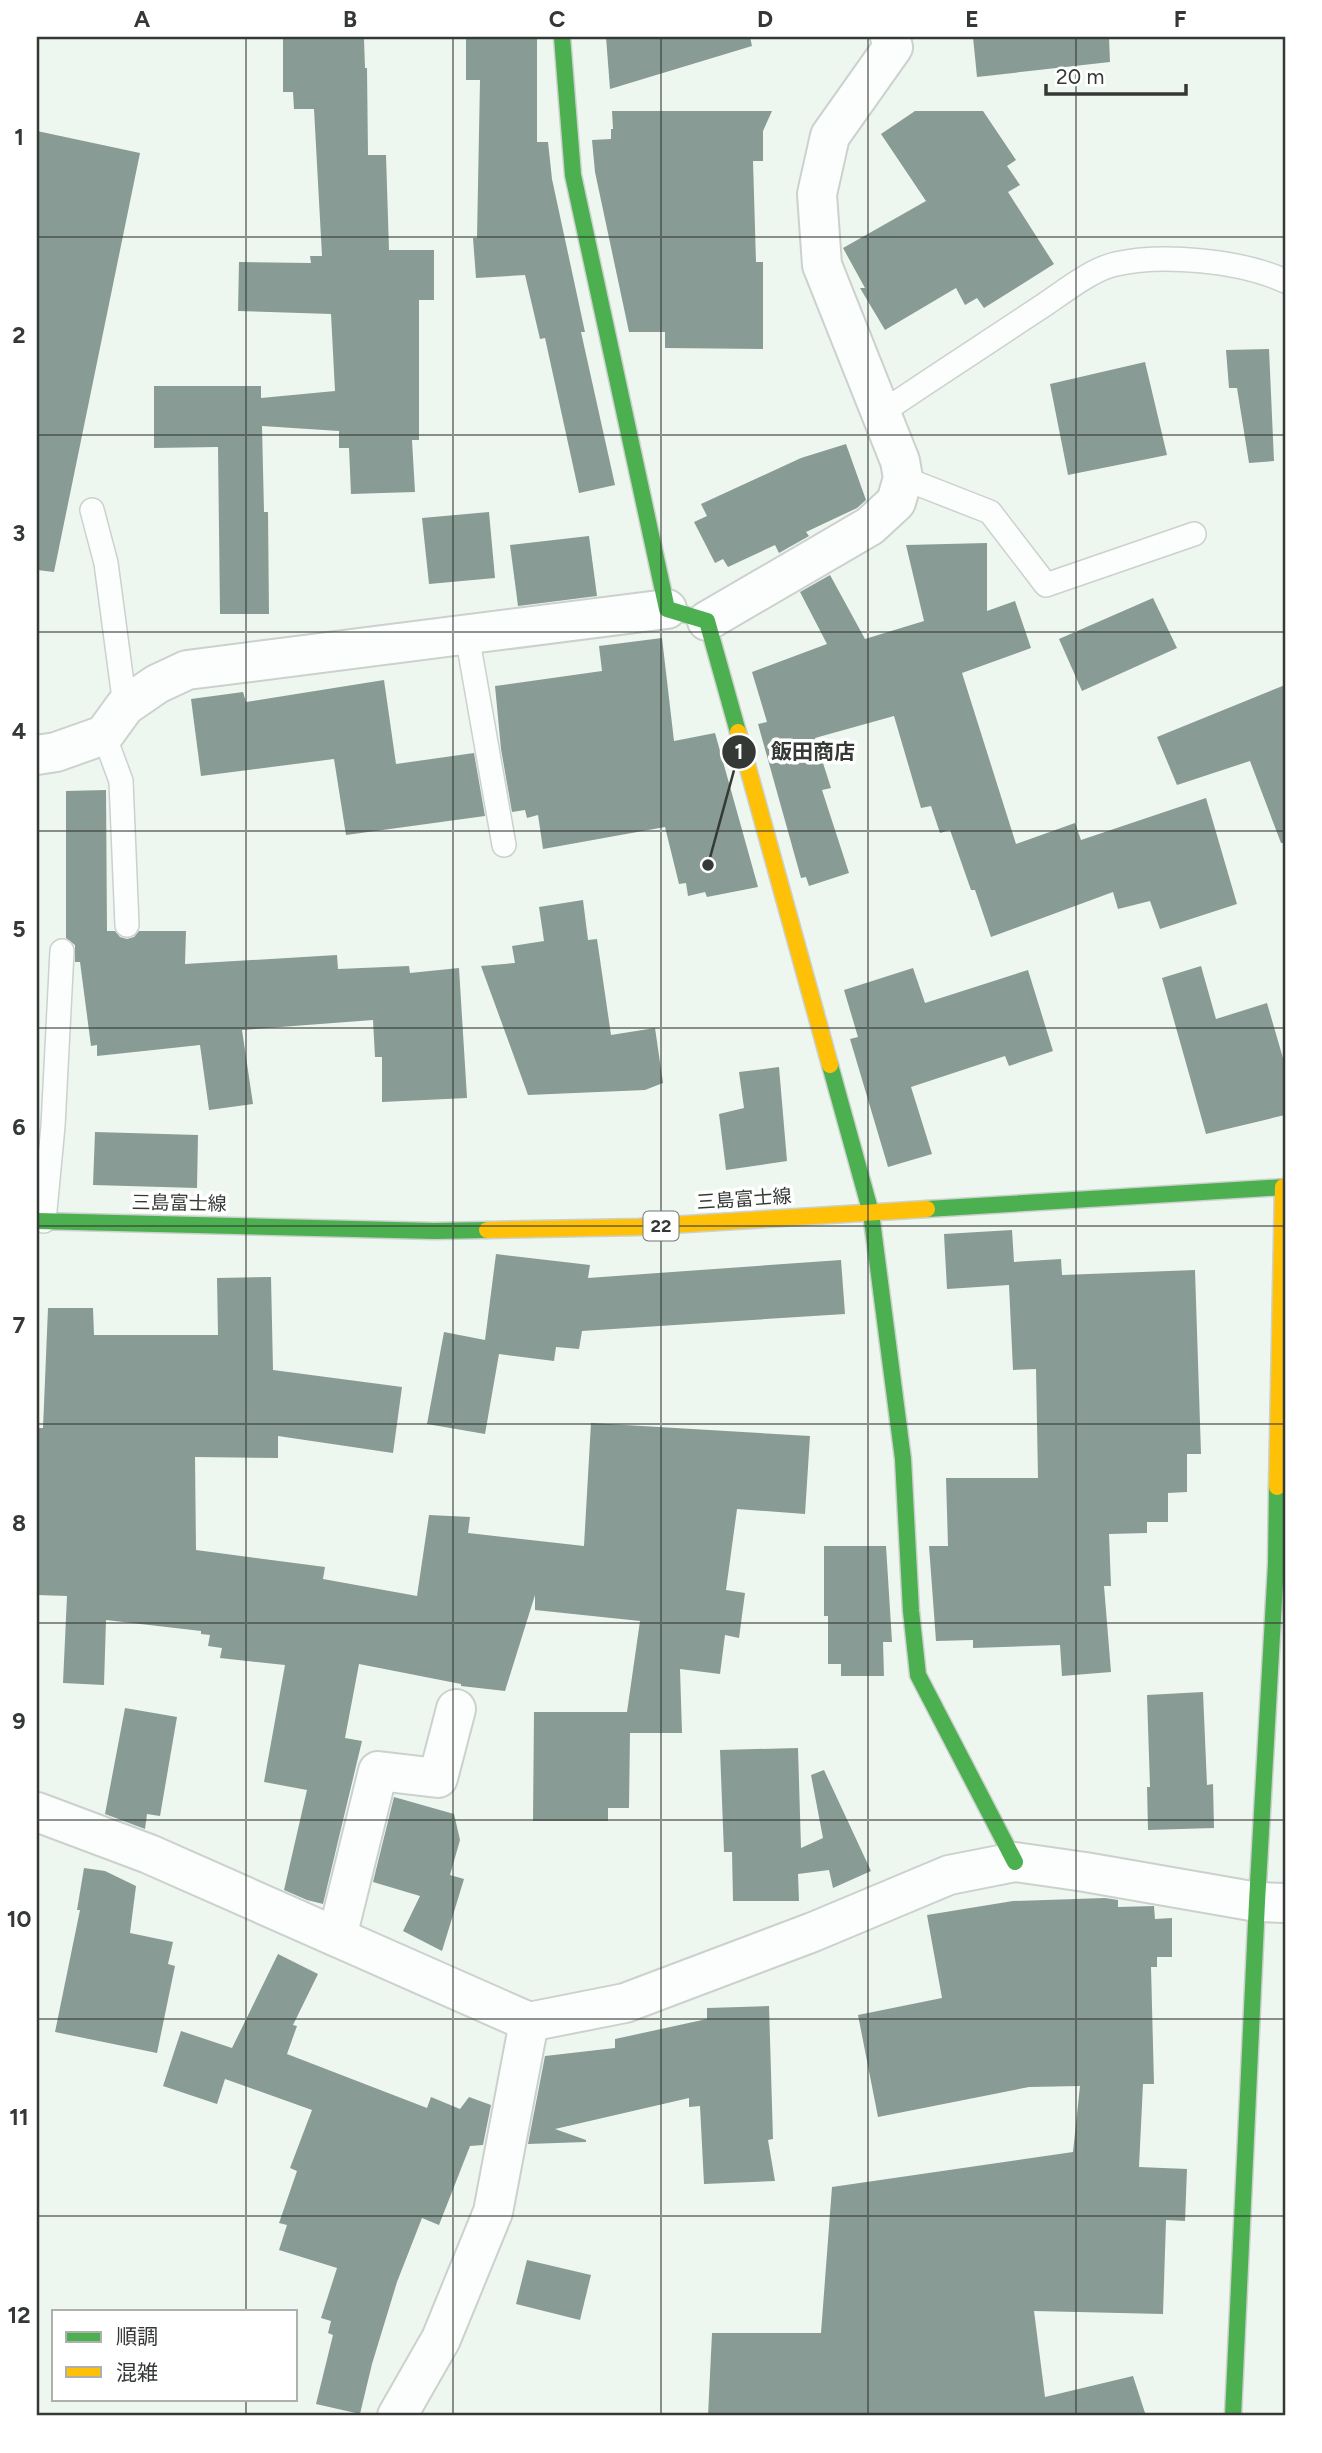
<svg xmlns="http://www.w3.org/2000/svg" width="1322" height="2453" font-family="Figtree,'Noto Sans JP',sans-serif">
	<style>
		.building { fill: #899b95 }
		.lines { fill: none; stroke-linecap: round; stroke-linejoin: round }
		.lane-casing { stroke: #cbd1cc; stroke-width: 26 }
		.street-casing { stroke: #cbd1cc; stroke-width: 42 }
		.fast-casing { stroke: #cbd1cc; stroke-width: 19 }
		.slow-casing { stroke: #cbd1cc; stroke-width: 19 }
		.lane { stroke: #fcfefd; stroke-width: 23 }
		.street { stroke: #fcfefd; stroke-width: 38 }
		.fast { stroke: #4caf50; stroke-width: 16 }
		.slow { stroke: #ffc107; stroke-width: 16 }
		.grid { fill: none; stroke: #343935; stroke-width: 2; stroke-opacity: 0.55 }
		.labels { text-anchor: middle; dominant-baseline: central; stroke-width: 7; stroke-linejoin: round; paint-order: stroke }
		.shield { fill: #fff; stroke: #717472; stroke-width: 2 }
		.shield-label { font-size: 18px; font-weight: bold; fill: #343935 }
		.street-label { font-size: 19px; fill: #343935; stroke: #fff }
		.leader { fill: none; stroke: #343935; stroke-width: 2.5 }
		.callout-dot { fill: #343935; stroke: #fff; stroke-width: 2.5 }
		.mark-label { font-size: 21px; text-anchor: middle; font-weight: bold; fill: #fff }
		.callout-label { font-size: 21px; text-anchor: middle; font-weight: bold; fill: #343935; stroke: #fff; stroke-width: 7; stroke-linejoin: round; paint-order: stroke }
		.neatline { fill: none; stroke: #343935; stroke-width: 2.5 }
		.grid-label { font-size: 23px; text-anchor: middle; font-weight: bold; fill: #343935 }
	</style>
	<rect width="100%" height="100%" fill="#eef6f0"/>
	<!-- building -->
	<g class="building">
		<polygon points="466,37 537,37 537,142 548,142 552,179 585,332 581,332 615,485 579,493 545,338 540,339 525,275 476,278 473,238 477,238 480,80 466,80"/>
		<polygon points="606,37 750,37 752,46 610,89"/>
		<polygon points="973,37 1109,37 1110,62 977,77"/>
		<polygon points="283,38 364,39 365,68 367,68 368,155 386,155 389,250 434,250 434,300 419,300 419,440 412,440 415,492 351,494 349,448 339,448 339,431 262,426 264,512 268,512 269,614 220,614 218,447 154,448 154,386 261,386 261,398 335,391 331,314 238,311 239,262 311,263 310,256 322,256 314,109 294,109 293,92 283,92"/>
		<polygon points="612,111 772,111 763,131 763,161 753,161 756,262 763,262 763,349 665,348 665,332 629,332 595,172 592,140 611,139 611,129 613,129"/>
		<polygon points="915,111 983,111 1016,160 1007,166 1020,185 1008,192 1054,264 984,308 977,298 965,305 956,288 885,330 860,288 865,288 843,248 926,201 881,134"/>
		<polygon points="37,131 140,153 54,572 37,570"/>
		<polygon points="1269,349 1274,461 1249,463 1237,388 1229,388 1226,350"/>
		<polygon points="1145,362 1167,455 1068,475 1050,384"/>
		<polygon points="846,444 866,500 857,508 806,532 809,536 779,553 775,545 728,567 723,559 715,563 694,522 707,516 701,504 801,458"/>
		<polygon points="489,512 495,578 429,584 422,518"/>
		<polygon points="589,536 597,596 518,606 510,545"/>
		<polygon points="987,543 987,611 1015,601 1031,648 962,673 1016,844 1075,823 1081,840 1206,798 1237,904 1160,929 1150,901 1118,909 1113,892 991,937 975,890 971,890 950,830 940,833 931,806 921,808 894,716 815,738 831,788 822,790 849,873 809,886 806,877 801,878 758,724 767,722 752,672 827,644 800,592 830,575 865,639 924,621 906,545"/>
		<polygon points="1153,598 1177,648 1082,691 1059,639"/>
		<polygon points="662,638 674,741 715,733 758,887 707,897 705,892 688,896 686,883 679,884 665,827 543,849 538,815 527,818 525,810 512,812 501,749 495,686 602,671 599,646"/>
		<polygon points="384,680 396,764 474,753 485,816 346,835 334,759 201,776 191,699 243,692 246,702"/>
		<polygon points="1285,685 1285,843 1281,843 1250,761 1177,785 1157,737"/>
		<polygon points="106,790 107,931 115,931 120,937 127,939 134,937 139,931 186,931 185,964 337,955 338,969 409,966 410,973 459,968 467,1098 382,1102 382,1057 375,1057 373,1020 242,1030 253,1104 209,1110 200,1045 97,1056 97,1045 91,1046 80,962 75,962 75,945 66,938 66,791"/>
		<polygon points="583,900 588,940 597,939 611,1035 655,1028 663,1083 645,1090 528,1095 481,966 515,963 512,946 544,941 539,907"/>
		<polygon points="1201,966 1216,1019 1267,1003 1285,1065 1285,1115 1206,1134 1162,978"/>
		<polygon points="913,968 925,1003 1028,970 1053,1051 1009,1066 1005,1056 911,1087 932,1154 888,1167 850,1039 858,1037 844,990"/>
		<polygon points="779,1067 787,1161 726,1170 719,1114 744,1108 739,1072"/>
		<polygon points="95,1132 198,1135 197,1188 93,1185"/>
		<polygon points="1012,1230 1014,1262 1061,1259 1062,1275 1195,1270 1201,1454 1187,1454 1187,1492 1168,1493 1168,1522 1147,1522 1147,1533 1109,1534 1111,1586 1104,1586 1111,1672 1062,1676 1060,1645 973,1648 973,1640 936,1641 929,1546 948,1546 946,1478 1038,1478 1036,1369 1013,1370 1009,1285 947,1289 944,1234"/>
		<polygon points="496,1254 590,1265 588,1278 841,1260 845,1314 582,1331 579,1349 556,1347 554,1361 499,1354 485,1434 427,1424 444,1332 485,1340"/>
		<polygon points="271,1277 273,1370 402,1387 393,1453 278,1436 278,1458 195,1457 196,1550 325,1567 323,1579 417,1596 429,1515 470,1517 468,1533 584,1546 591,1423 810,1436 805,1514 737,1509 726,1590 745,1593 739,1638 725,1635 720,1674 680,1669 682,1733 630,1733 629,1808 608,1808 608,1821 533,1821 534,1712 627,1712 640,1621 535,1610 535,1595 505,1691 461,1686 461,1684 359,1664 345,1738 362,1741 323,1904 307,1900 284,1890 307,1790 264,1782 285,1665 220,1658 222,1648 208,1646 210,1635 201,1634 201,1631 106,1620 104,1685 63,1683 67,1596 37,1595 37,1428 43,1428 48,1308 93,1308 94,1335 218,1335 217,1278"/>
		<polygon points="824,1546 886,1546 892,1642 883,1642 884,1676 841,1676 841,1664 828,1664 828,1616 824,1616"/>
		<polygon points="1203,1692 1207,1785 1213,1784 1214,1828 1148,1830 1147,1787 1150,1787 1147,1695"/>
		<polygon points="125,1708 177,1717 160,1816 147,1814 145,1829 105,1814"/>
		<polygon points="798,1748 801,1848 823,1838 811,1775 824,1770 871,1871 833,1888 829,1870 798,1874 799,1901 733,1901 732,1852 724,1852 720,1750"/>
		<polygon points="394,1797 454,1814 460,1840 450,1875 464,1879 442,1951 403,1931 420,1896 373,1882"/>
		<polygon points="84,1868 105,1871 136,1886 130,1933 173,1942 168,1964 175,1966 157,2053 55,2032 80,1910 77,1910"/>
		<polygon points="1105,1898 1118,1900 1118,1907 1154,1906 1155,1919 1172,1918 1172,1957 1157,1957 1157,1967 1151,1967 1154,2084 1143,2084 1139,2167 1187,2169 1185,2221 1166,2220 1163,2314 1034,2311 1045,2397 1133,2376 1146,2416 708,2416 712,2333 821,2333 832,2187 1073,2152 1080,2086 1029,2087 878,2117 858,2015 942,1998 927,1915 1013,1901"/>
		<polygon points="278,1954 318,1974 293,2025 297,2026 287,2054 427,2108 431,2097 460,2109 469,2097 491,2105 483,2145 470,2146 439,2225 422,2218 397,2282 372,2364 360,2414 316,2404 333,2335 328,2333 331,2321 321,2318 337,2268 279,2250 287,2225 279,2223 297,2171 290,2168 312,2110 225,2079 217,2104 163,2086 181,2031 232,2048"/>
		<polygon points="769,2006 773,2139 768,2140 775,2181 704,2184 700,2106 689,2107 689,2098 555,2129 586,2140 586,2142 528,2144 545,2056 615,2048 615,2039 707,2019 707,2008"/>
		<polygon points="527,2260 591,2275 580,2320 516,2304"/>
	</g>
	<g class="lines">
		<defs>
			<g id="lane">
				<path d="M881,413C933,378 985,344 1038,309C1060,295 1091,269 1116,264C1163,253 1241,261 1285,281"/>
				<polyline points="903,478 990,512 1046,585 1194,534"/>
				<polyline points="92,510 106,563 125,706"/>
				<polyline points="467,635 504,845"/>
				<polyline points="104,735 121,781 127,925"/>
				<polyline points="44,1221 53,1126 62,951"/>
			</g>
			<g id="street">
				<polyline points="707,621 870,526 896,502 903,478 900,461 822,265 817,194 830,136 893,47 890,37"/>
				<polyline points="37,755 56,752 104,735 125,706 157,684 187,670 667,609"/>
				<polyline points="37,1812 149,1854 529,2022 625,2003 813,1932 949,1875 1015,1862 1085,1872 1257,1902 1285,1903"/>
				<polyline points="337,1937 378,1771 438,1778 456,1709"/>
				<polyline points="397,2416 441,2339 493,2212 529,2022"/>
			</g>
			<g id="fast">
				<polyline points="562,37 573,175 667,609 707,621 738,732"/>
				<polyline points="830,1065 871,1213 903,1459 911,1611 918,1675 1015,1862"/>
				<polyline points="927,1209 1285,1187"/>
				<polyline points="37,1221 434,1231 487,1230"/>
				<polyline points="1233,2416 1257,1902 1276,1564 1277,1487"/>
			</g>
			<g id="slow">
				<polyline points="738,732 830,1065"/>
				<polyline points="487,1230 638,1227 927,1209"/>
				<polyline points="1277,1487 1283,1187"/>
			</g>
		</defs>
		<!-- lane casing -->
		<use href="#lane" class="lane-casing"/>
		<!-- street casing -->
		<use href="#street" class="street-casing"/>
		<!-- fast casing -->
		<use href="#fast" class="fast-casing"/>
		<!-- slow casing -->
		<use href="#slow" class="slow-casing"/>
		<!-- lane -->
		<use href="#lane" class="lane"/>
		<!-- street -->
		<use href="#street" class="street"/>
		<!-- fast -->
		<use href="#fast" class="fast"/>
		<!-- slow -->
		<use href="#slow" class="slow"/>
	</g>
	<!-- grid -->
	<path class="grid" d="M246,37V2311M453,37V2416M661,37V2416M868,37V2416M1076,37V2416M37,237H1285M37,435H1285M37,632H1285M37,831H1285M37,1028H1285M37,1226H1285M37,1424H1285M37,1623H1285M37,1820H1285M37,2019H1285M37,2216H1285M246,2399V2416"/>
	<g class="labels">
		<!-- shield labels -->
		<rect class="shield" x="643.5" y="1211.5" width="35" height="29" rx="5"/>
		<g class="shield-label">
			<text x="661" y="1226">22</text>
		</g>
		<!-- street labels -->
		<g class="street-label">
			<text transform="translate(744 1199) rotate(-4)">三島富士線</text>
			<text transform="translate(179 1203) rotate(1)">三島富士線</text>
		</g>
	</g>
	<!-- callouts -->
	<path class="leader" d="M708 865L739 752"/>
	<g class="callout-dot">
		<circle cx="708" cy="865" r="7"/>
		<circle cx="739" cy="752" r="18"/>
	</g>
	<g class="mark-label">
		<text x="739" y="759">1</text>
	</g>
	<g class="callout-label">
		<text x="813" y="759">飯田商店</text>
	</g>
	<!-- border -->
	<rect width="1322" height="2453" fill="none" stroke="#ffffff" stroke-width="77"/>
	<!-- legend -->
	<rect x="52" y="2310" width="245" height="91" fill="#ffffff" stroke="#aeb0ae" stroke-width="2"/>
	<rect x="66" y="2332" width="35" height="10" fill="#4caf50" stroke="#aeb0ae" stroke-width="2"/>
	<text x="116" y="2344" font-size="21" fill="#343935">順調</text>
	<rect x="66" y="2367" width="35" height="10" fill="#ffc107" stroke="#aeb0ae" stroke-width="2"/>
	<text x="116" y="2380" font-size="21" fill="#343935">混雑</text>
	<!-- scale -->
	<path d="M1046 84v10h140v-10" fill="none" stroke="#343935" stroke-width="3.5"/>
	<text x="1056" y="84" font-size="21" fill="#343935" stroke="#ffffff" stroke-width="5" paint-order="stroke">20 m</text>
	<rect x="38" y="38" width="1246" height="2376" class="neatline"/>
	<g class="grid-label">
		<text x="142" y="27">A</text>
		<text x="350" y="27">B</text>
		<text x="557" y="27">C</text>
		<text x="765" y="27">D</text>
		<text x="972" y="27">E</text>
		<text x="1180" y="27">F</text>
		<text x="19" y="145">1</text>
		<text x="19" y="343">2</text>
		<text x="19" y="541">3</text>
		<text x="19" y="739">4</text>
		<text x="19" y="937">5</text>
		<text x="19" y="1135">6</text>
		<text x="19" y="1333">7</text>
		<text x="19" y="1531">8</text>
		<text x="19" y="1729">9</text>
		<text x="19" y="1927">10</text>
		<text x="19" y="2125">11</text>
		<text x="19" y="2323">12</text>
	</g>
</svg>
